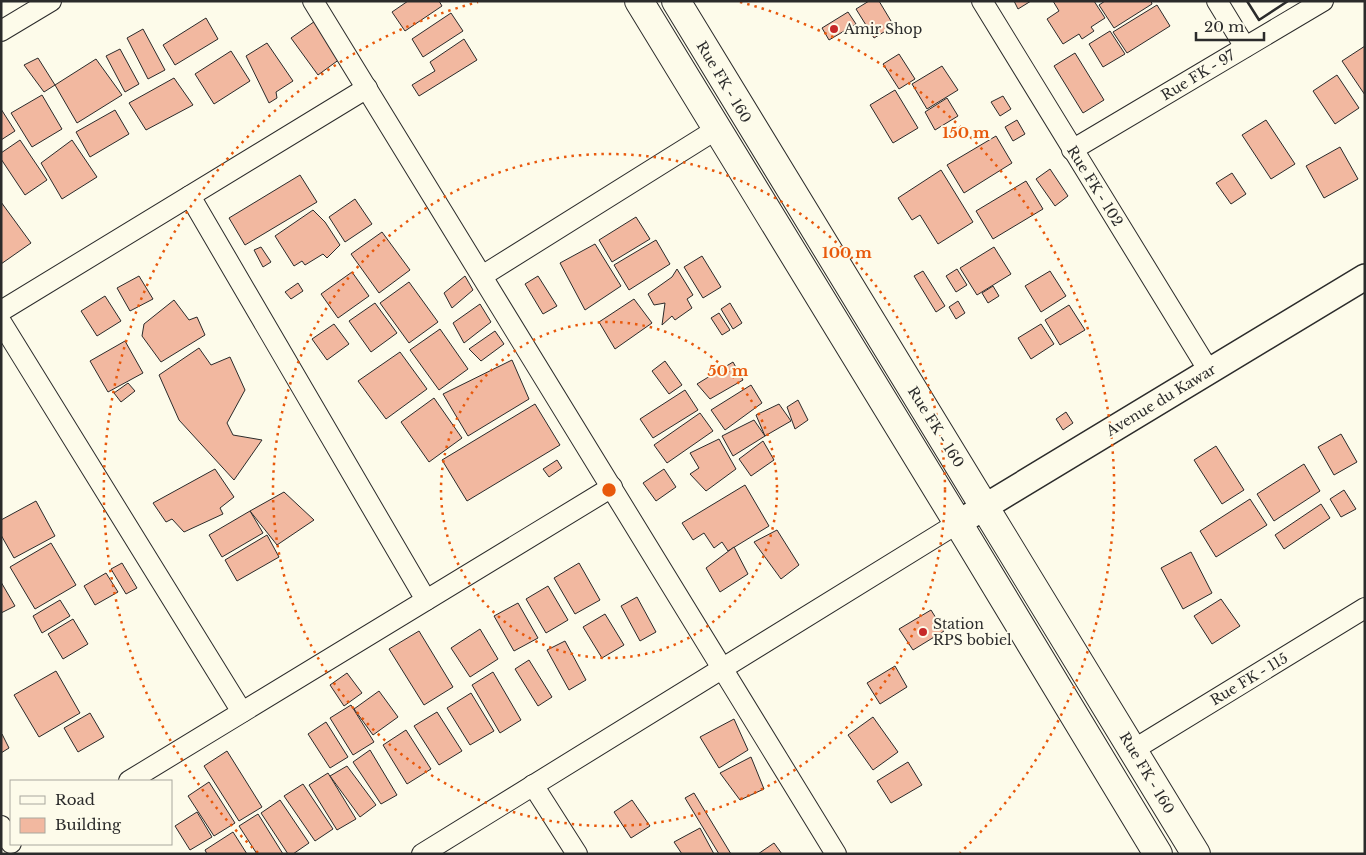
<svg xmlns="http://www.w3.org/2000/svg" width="1366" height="855" font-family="'Libre Baskerville',serif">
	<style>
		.building { fill: #f2b8a0; stroke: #2b2b2b }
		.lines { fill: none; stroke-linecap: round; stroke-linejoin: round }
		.minor-casing { stroke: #2b2b2b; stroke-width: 22 }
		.tertiary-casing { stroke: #2b2b2b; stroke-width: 28 }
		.secondary-casing { stroke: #2b2b2b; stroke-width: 30 }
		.minor { stroke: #fdfbea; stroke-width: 20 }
		.tertiary { stroke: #fdfbea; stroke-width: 25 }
		.secondary { stroke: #fdfbea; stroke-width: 28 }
		.wall { stroke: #2b2b2b; stroke-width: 2.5 }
		.ring { fill: none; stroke: #e8590c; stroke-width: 2.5; stroke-dasharray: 2.5 5 }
		.poi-dot { fill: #c62828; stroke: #fdfbea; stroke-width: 2 }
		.labels { text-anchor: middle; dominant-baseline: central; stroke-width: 4; stroke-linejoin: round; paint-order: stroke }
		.poi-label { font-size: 14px; fill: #2b2b2b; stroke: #fdfbea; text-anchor: start }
		.street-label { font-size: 14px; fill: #2b2b2b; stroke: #fdfbea }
		.centre { fill: #e8590c; stroke: #fdfbea; stroke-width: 2.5 }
		.ring-label { font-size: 15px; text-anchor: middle; font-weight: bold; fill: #e8590c; stroke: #fdfbea; stroke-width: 4; stroke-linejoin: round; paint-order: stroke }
	</style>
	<rect width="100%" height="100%" fill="#fdfbea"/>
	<!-- building -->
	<g class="building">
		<polygon points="408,1 439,1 442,6 405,31 392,12"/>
		<polygon points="869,1 879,1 894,26 874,38 856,9"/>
		<polygon points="1014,1 1031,1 1018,9"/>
		<polygon points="1053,1 1094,1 1105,18 1091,27 1094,31 1082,39 1079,34 1063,44 1047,19 1059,11"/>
		<polygon points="1105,1 1151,1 1152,4 1114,28 1099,5"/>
		<polygon points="1157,5 1170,26 1127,53 1113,32"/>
		<polygon points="848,12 856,24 829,40 822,28"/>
		<polygon points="451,13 463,31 423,57 412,39"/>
		<polygon points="206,18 218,39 175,65 163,45"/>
		<polygon points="318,19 344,56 318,75 291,38"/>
		<polygon points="143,29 165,70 148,79 127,38"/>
		<polygon points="1110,31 1125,54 1103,67 1089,44"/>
		<polygon points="464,39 477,60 419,96 412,85 435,71 430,62"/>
		<polygon points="267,43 293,81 276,92 277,98 269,103 246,56"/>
		<polygon points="1365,46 1365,95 1342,61"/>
		<polygon points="120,49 139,84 125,92 106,56"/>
		<polygon points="231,51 250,81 214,104 195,74"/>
		<polygon points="1075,53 1104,100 1083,113 1054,66"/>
		<polygon points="899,54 915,79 899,89 883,64"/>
		<polygon points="38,58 55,85 44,92 24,65"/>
		<polygon points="96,59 122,95 77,123 55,85"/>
		<polygon points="942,66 958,90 927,109 912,84"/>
		<polygon points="1337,75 1359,108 1335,124 1313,91"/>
		<polygon points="174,78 193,105 146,130 129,103"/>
		<polygon points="895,90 918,128 893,143 870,105"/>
		<polygon points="42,95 62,129 32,147 11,113"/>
		<polygon points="1003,96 1011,109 1000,116 991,102"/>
		<polygon points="947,98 958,116 935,130 925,112"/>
		<polygon points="1,109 15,131 1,140"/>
		<polygon points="115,110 129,134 90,157 76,132"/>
		<polygon points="1017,120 1025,134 1013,141 1005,127"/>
		<polygon points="1266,120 1295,164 1271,179 1242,135"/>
		<polygon points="996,136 1012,163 964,193 947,165"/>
		<polygon points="20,140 47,180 25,195 1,159 1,153"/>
		<polygon points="72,140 97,177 62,199 41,163"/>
		<polygon points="1340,147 1358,179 1324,198 1306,166"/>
		<polygon points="1050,169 1068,196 1055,206 1036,179"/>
		<polygon points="941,170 973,222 938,244 920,215 912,220 898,198"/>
		<polygon points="1232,173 1246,194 1231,204 1216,183"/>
		<polygon points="300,175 317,202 245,245 229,218"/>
		<polygon points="1026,181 1043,209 993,239 976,211"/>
		<polygon points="355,199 372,224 345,242 329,217"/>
		<polygon points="1,202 31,243 1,264"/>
		<polygon points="313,210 325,222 340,245 327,258 323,254 305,265 302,261 294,266 275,236"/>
		<polygon points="636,217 650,239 612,262 599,240"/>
		<polygon points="382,232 410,270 379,293 351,254"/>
		<polygon points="656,240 670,264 629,290 614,265"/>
		<polygon points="595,244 621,286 585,310 560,263"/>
		<polygon points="261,247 271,262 263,267 254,250"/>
		<polygon points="994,247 1011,274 977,295 960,268"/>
		<polygon points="702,256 721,287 703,298 684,267"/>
		<polygon points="677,269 693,295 687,299 692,308 675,320 672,316 662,325 665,303 654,305 648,294 672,277"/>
		<polygon points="957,269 967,285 956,292 946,276"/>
		<polygon points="923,271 945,306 936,312 914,276"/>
		<polygon points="1050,271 1066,296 1041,312 1025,286"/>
		<polygon points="352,272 369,296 338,318 321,294"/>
		<polygon points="139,276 153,299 130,311 117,288"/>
		<polygon points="465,276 473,290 452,308 444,293"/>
		<polygon points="538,276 557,306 543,314 525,284"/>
		<polygon points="409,282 438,322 409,343 380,303"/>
		<polygon points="298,283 303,291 291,299 285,292"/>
		<polygon points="993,286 999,296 988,303 982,293"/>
		<polygon points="105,296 121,321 97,336 81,311"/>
		<polygon points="634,299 652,323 615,349 599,322"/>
		<polygon points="174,300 189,320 197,317 205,335 161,362 142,336 144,324"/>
		<polygon points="958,301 965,313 956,319 949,307"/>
		<polygon points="375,303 397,333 371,352 349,321"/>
		<polygon points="730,303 742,323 733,329 721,309"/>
		<polygon points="480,304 491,322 464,343 453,323"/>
		<polygon points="1069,305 1085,330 1060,345 1045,320"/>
		<polygon points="719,313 730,330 722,335 711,318"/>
		<polygon points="334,324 349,344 327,360 312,339"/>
		<polygon points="1041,324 1054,344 1031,359 1018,338"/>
		<polygon points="440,329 468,369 439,390 410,350"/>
		<polygon points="495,331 504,344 481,361 469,349"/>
		<polygon points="125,341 143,373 108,392 90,361"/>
		<polygon points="199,348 211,365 230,357 245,390 227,423 233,435 262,440 234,480 179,420 159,375"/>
		<polygon points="400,352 427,389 386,419 358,381"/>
		<polygon points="512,360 529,399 468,436 443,394"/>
		<polygon points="665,361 682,385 669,394 652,371"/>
		<polygon points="733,362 743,380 710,399 697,384"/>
		<polygon points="128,383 135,391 121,402 114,393"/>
		<polygon points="751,385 762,403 725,430 711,410"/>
		<polygon points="685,390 698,410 653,438 640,419"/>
		<polygon points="434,398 462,438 429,462 401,422"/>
		<polygon points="798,400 808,420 795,429 787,407"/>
		<polygon points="535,404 560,445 467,501 442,460"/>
		<polygon points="779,404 791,421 765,436 756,415"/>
		<polygon points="1066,412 1073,423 1063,430 1056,419"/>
		<polygon points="700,413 713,431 667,463 654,445"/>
		<polygon points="754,420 765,436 733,456 722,436"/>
		<polygon points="1341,434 1357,462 1334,475 1318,447"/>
		<polygon points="719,439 736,469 706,491 690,474 699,468 690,453"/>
		<polygon points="763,441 774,460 751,476 739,459"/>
		<polygon points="1216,446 1244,490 1222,504 1194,460"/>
		<polygon points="557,460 562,468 549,477 543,469"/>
		<polygon points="1304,464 1320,491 1274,521 1257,494"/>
		<polygon points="215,469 234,497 220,508 223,514 184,532 172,519 166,522 153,503"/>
		<polygon points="664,469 676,487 656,501 643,483"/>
		<polygon points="745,485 769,526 728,551 722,542 714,548 704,533 693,540 682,523"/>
		<polygon points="1344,490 1356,509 1341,517 1330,499"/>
		<polygon points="284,492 314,520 277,545 250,511"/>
		<polygon points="1250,499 1267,525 1216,557 1200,531"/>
		<polygon points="36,501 55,536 14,558 1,535 1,520"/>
		<polygon points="1321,504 1330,518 1284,549 1275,535"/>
		<polygon points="250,511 263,533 222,557 209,535"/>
		<polygon points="777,530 799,565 781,579 754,542"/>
		<polygon points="267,535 279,557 237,581 225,560"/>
		<polygon points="51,543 76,585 35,609 10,567"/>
		<polygon points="734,547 748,574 720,592 706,568"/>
		<polygon points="1191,552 1212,593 1183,609 1161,568"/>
		<polygon points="122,563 137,588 126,594 111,569"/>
		<polygon points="579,563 600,600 575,614 554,578"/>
		<polygon points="106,573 118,592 95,605 84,586"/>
		<polygon points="1,582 15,606 1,613"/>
		<polygon points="548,586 568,620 546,633 526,599"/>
		<polygon points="637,597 656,632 640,641 621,606"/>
		<polygon points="1221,599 1240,626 1212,644 1194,616"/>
		<polygon points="60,600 70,616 42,633 33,616"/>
		<polygon points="518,603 538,638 514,651 494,616"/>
		<polygon points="931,610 944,631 913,650 899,629"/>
		<polygon points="605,614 624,645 602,658 583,627"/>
		<polygon points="73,619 88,644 63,659 48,634"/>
		<polygon points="480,629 498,659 470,677 451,648"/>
		<polygon points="419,631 453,687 424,705 389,649"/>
		<polygon points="565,641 586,680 569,690 547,650"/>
		<polygon points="529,660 552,697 538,706 515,669"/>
		<polygon points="895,666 907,687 880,704 867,683"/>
		<polygon points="56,671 80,713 39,737 14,695"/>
		<polygon points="493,672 521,720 500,733 472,685"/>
		<polygon points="347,673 362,693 344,706 330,685"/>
		<polygon points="379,691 398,717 373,735 354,709"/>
		<polygon points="471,693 494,731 470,745 447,708"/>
		<polygon points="351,705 374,742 353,755 330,718"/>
		<polygon points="437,712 462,751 439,765 414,726"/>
		<polygon points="90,713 104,737 78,752 64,728"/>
		<polygon points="873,717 898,752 873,770 848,735"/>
		<polygon points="734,719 748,750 719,768 700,737"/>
		<polygon points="326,722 348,757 330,768 308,734"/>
		<polygon points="406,730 431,769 407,784 383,745"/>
		<polygon points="2,734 9,748 1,753 1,735"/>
		<polygon points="370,750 397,795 381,804 353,762"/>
		<polygon points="227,751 262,807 239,821 204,766"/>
		<polygon points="751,757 764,789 740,800 720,773"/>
		<polygon points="908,762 922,785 891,803 877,781"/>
		<polygon points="347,766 376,805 360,817 330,776"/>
		<polygon points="328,773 356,819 337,830 309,785"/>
		<polygon points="209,782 235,823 214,836 188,796"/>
		<polygon points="303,784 333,829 315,841 284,796"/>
		<polygon points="694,793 731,854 719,854 685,798"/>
		<polygon points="280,800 309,843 293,854 288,854 261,813"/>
		<polygon points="632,800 650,826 631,838 614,812"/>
		<polygon points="197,812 212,837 190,850 175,826"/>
		<polygon points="258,814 283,854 257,854 239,826"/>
		<polygon points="700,828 714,854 682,854 674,842"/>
		<polygon points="233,832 247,854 207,854 205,850"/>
		<polygon points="774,843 782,854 758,854"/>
	</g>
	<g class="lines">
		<defs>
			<g id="minor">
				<polyline points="313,1 836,854"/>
				<polyline points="982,1 1209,371"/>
				<polyline points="1217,1 1245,47"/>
				<polyline points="1,31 51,1"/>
				<polyline points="1072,150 1323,1"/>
				<polyline points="190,196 426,600"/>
				<polyline points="482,276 717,129"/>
				<polyline points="1,311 367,88"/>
				<polyline points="1,322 242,712"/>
				<polyline points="1133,750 1365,608"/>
				<polyline points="129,781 612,487"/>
				<polyline points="533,785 577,854"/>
				<polyline points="1,826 11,843"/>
				<polyline points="422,854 958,523"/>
			</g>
			<polyline id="tertiary" points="958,523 1365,277"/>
			<g id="secondary">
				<polyline points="639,1 958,523 1158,854"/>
				<polyline points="676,1 1196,854"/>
			</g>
		</defs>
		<!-- minor casing -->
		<use href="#minor" class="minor-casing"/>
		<!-- tertiary casing -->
		<use href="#tertiary" class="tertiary-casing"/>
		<!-- secondary casing -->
		<use href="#secondary" class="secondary-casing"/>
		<!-- minor -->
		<use href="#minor" class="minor"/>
		<!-- tertiary -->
		<use href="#tertiary" class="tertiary"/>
		<!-- secondary -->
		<use href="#secondary" class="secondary"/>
		<!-- wall -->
		<polyline class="wall" points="1247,1 1259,20 1288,1"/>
	</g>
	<!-- distance rings -->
	<g class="ring">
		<circle cx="609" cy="490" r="168"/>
		<circle cx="609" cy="490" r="336"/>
		<path d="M258 853A505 505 0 0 1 478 2M740 2A505 505 0 0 1 960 853"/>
	</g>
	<!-- markers -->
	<g class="poi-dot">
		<circle cx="834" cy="29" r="5"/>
		<circle cx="923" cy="632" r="5"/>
	</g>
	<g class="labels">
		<!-- poi labels -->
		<g class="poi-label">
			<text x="844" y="29">Amir Shop</text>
			<text x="933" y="624">Station<tspan x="933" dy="16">RPS bobiel</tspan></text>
		</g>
		<!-- street labels -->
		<g class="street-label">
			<text transform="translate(1198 75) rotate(-31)">Rue FK - 97</text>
			<text transform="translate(724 82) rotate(59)">Rue FK - 160</text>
			<text transform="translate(1095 186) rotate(58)">Rue FK - 102</text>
			<text transform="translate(1161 400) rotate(-31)">Avenue du Kawar</text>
			<text transform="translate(936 427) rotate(58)">Rue FK - 160</text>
			<text transform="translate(1249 679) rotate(-31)">Rue FK - 115</text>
			<text transform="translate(1147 773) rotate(59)">Rue FK - 160</text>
		</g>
	</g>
	<circle cx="609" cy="490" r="8" class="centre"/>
	<g class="ring-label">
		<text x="966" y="138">150 m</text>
		<text x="847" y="258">100 m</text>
		<text x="728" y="376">50 m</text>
	</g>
	<!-- border -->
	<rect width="1366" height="855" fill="none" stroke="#2b2b2b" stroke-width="5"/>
	<!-- legend -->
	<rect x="10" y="780" width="162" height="65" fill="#fdfbea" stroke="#a9a89e"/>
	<rect x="20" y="796" width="25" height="8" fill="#fdfbea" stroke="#a9a89e"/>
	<text x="55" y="805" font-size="15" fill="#2b2b2b">Road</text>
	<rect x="20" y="818" width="25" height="15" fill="#f2b8a0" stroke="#a9a89e"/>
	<text x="55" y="830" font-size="15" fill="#2b2b2b">Building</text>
	<!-- scale -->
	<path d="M1196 32v8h68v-8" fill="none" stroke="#2b2b2b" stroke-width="2.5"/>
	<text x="1204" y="32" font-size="15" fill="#2b2b2b" stroke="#fdfbea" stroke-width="4" paint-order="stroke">20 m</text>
</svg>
